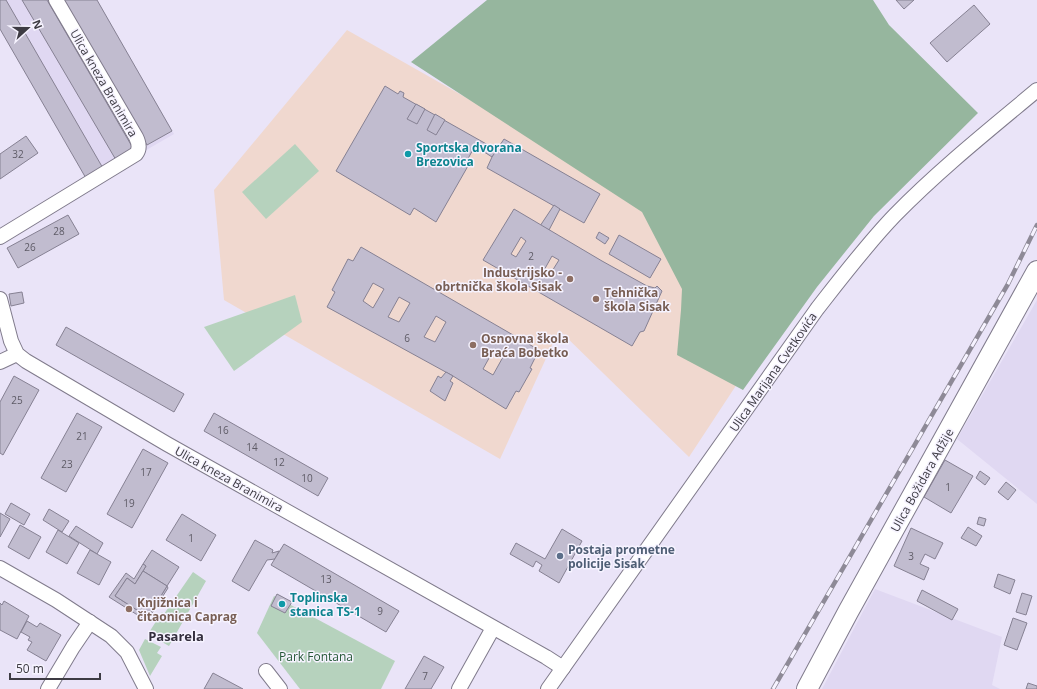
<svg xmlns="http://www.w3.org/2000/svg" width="1037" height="689" font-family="'Open Sans',sans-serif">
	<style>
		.built { fill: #e0d8f2 }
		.education { fill: #f0d8cf }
		.green { fill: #b6d2bd }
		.forest { fill: #96b69e }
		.building { fill: #c1bccf; stroke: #868193; fill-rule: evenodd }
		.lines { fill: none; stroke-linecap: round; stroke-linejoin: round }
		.street-casing { stroke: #807b8c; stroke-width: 16 }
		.secondary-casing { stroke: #807b8c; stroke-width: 22 }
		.street { stroke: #fff; stroke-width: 14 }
		.secondary { stroke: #fff; stroke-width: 20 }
		.rail-casing { stroke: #8e8a97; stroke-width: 4.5 }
		.rail { stroke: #f6f3ff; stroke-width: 3; stroke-dasharray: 9; stroke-linecap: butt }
		.culture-dot { fill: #0f9aa8; stroke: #f6f3ff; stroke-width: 1.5 }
		.education-dot { fill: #8d6e63; stroke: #f6f3ff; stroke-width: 1.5 }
		.service-dot { fill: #5c6f8a; stroke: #f6f3ff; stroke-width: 1.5 }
		.labels { text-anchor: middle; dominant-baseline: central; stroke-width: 3; stroke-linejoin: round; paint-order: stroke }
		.number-label { font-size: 10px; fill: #5e5b66 }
		.street-label { font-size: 12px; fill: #3d3b43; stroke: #f6f3ff }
		.culture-label { font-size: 12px; font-weight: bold; fill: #0d838f; stroke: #f6f3ff; text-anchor: start }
		.education-label { font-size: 12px; font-weight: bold; fill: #785e54; stroke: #f6f3ff; text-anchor: start }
		.service-label { font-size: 12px; font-weight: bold; fill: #4e5e75; stroke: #f6f3ff; text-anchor: start }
		.park-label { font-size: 12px; fill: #245736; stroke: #f6f3ff }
		.neighbourhood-label { font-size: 13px; font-weight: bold; fill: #332e3d; stroke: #f6f3ff }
	</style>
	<rect width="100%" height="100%" fill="#eae4f8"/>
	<!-- built -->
	<g class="built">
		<polygon points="0,0 97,0 174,134 89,183"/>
		<polygon points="1037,300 1037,504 957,439"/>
		<polygon points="875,589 1002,637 992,685 1000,689 822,689"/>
	</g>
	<!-- education -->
	<polygon class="education" points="347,30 648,201 739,381 689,457 559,330 500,459 224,300 214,190"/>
	<!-- green -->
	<g class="green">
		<polygon points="295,144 319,171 266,219 242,192"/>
		<polygon points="295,295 302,322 234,371 204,327"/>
		<polygon points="193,572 206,581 169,646 148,634 162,612 164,614"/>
		<polygon points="274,596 395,661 381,689 300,689 257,633"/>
		<polygon points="145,639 161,647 157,653 162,656 150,676 139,650"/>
	</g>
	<!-- forest -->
	<polygon class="forest" points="487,0 873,0 889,25 978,113 874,216 817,287 743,390 677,355 681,310 682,289 642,212 411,62"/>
	<!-- building -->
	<g class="building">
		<polygon points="0,0 6,0 104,170 87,180 0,29"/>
		<polygon points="22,0 47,0 134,150 116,160"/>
		<polygon points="63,0 97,0 172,131 147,145"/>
		<polygon points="896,0 914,0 904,9"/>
		<polygon points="974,5 990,24 947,62 930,43"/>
		<polygon points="385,86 398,94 400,91 404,93 403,97 497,150 492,157 475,146 465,164 468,166 436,222 414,208 410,215 336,171"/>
		<polygon points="416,104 425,109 417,124 407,119"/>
		<polygon points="435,114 445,120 436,135 427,130"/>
		<polygon points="26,136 38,153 0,179 0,154"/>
		<polygon points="504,139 600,194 584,223 487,168 492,157"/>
		<polygon points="554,205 560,209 549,230 540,226"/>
		<path d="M514,209L602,261L647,286L655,288L657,286L662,291L644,331L640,332L632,346L483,260ZM521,237L526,241L516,257L511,254ZM552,256L559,260L549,276L543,272Z"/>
		<polygon points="68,215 79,234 18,268 7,248"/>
		<polygon points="599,232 609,238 605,244 596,238"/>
		<polygon points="619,235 661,259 650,278 609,254"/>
		<path d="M361,247L539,350L530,368L532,369L519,392L516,391L506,409L453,376L327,307L335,292L332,290L348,259L353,261ZM373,283L384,289L373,308L363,301ZM399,297L410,303L399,322L388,317ZM436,316L446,322L435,342L424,337ZM493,351L503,357L493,375L483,369Z"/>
		<polygon points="22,292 24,303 11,306 9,294"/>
		<polygon points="66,327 184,394 174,412 56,345"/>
		<polygon points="446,372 453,376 450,381 453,383 445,401 430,391 438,376 441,378"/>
		<polygon points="14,376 39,390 3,455 0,453 0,402"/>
		<polygon points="77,413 102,427 66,492 41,478"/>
		<polygon points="214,413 328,478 318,496 204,431"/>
		<polygon points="143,449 168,463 132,528 107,514"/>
		<polygon points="945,460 973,476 951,513 924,497"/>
		<polygon points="980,471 990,478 985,485 976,478"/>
		<polygon points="1006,482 1016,490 1008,500 998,492"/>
		<polygon points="11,503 30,514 24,525 5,514"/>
		<polygon points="49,509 69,521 62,532 43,520"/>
		<polygon points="0,513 10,519 0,537"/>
		<polygon points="182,514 216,535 201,561 166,540"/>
		<polygon points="979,517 986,519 984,526 977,524"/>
		<polygon points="20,525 41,537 29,559 8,547"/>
		<polygon points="76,526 103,543 97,554 69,536"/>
		<polygon points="968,527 982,536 976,546 961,538"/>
		<polygon points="911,528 943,543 935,559 925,554 920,564 929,568 924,580 894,566"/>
		<polygon points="562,529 582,541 559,583 539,571 542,565 536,561 533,567 510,554 516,543 545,559"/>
		<polygon points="58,530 79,543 67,564 46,552"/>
		<polygon points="255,540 273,550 272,553 279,551 275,559 267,560 249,591 232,581"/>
		<polygon points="284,544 399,611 386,632 271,565"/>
		<polygon points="90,550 111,562 99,585 77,573"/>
		<polygon points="152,550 179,567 167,586 143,571 146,566 143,564"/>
		<polygon points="143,564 146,566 135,584 127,578 115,596 148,617 167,586 168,588 147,621 109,597 126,573 134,579"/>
		<polygon points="143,571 167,586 148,617 115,596 127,578 135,584"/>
		<polygon points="998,574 1015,580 1010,594 994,587"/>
		<polygon points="922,590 958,609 952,620 917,601"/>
		<polygon points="1022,593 1032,596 1026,615 1016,612"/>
		<polygon points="277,594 292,602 285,613 271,606"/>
		<polygon points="4,601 29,616 17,639 0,630 0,603 2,605"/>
		<polygon points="1013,618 1027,623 1017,650 1004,645"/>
		<polygon points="27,621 37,627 40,623 61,635 46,661 27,650 32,642 28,640 30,637 21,632"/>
		<polygon points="424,656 444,667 431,689 405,689"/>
		<polygon points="213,673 243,689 204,689"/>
		<polygon points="1028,683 1037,686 1037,689 1026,689"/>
	</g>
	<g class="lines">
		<defs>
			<g id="street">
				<path d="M0,237L136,154C140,149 139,143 136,137L56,0"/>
				<polyline points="0,299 11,341 17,354 26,361 167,444 546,657 563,668"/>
				<polyline points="0,362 17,354"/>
				<polyline points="0,568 56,600 111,636 127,652 146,689"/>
				<polyline points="266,671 280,689"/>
				<polyline points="48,689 73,647 90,622"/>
				<polyline points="459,689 493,628"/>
				<path d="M548,689L817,309C842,277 867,244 895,215C939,170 989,130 1037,90"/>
			</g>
			<polyline id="secondary" points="807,689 848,612 1037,271"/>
		</defs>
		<!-- street casing -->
		<use href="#street" class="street-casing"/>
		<!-- secondary casing -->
		<use href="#secondary" class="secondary-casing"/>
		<!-- street -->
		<use href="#street" class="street"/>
		<!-- secondary -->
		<use href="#secondary" class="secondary"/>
		<defs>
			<polyline id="rail" points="773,689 1008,284 1037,225"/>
		</defs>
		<!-- rail casing -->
		<use href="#rail" class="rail-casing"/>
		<!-- rail -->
		<use href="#rail" class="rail"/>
	</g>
	<!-- markers -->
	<g class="culture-dot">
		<circle cx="408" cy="154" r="4"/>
		<circle cx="282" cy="604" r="4"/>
	</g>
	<g class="education-dot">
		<circle cx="570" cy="279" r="4"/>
		<circle cx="596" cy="299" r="4"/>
		<circle cx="473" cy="345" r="4"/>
		<circle cx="129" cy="609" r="4"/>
	</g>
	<circle class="service-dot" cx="560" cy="556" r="4"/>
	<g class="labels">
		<!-- number labels -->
		<g class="number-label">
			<text x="18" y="154">32</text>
			<text x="59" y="231">28</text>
			<text x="30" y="247">26</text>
			<text x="531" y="256">2</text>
			<text x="407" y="338">6</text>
			<text x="17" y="400">25</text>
			<text x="223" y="430">16</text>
			<text x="82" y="436">21</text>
			<text x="252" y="447">14</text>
			<text x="279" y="462">12</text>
			<text x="67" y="464">23</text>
			<text x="146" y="472">17</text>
			<text x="307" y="478">10</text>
			<text x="948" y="487">1</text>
			<text x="129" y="503">19</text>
			<text x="191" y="538">1</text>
			<text x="911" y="556">3</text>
			<text x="326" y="579">13</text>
			<text x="380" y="611">9</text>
			<text x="425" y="676">7</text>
		</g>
		<!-- street labels -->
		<g class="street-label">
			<text transform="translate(104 83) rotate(60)">Ulica kneza Branimira</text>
			<text transform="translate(773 372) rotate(-55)">Ulica Marijana Cvetkovića</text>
			<text transform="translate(229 479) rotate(29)">Ulica kneza Branimira</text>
			<text transform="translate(922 480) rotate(-61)">Ulica Božidara Adžije</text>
		</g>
		<!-- culture labels -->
		<g class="culture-label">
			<text x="416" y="147">Sportska dvorana<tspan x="416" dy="14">Brezovica</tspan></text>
			<text x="290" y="597">Toplinska<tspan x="290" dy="14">stanica TS-1</tspan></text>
		</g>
		<!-- education labels -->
		<g class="education-label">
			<text x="562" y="272" text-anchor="end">Industrijsko -<tspan x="562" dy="14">obrtnička škola Sisak</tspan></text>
			<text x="604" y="292">Tehnička<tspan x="604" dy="14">škola Sisak</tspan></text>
			<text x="481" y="338">Osnovna škola<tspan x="481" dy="14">Braća Bobetko</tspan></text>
			<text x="137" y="602">Knjižnica i<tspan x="137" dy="14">čitaonica Caprag</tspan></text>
		</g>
		<!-- service labels -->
		<g class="service-label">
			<text x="568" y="549">Postaja prometne<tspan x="568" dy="14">policije Sisak</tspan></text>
		</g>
		<!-- park labels -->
		<g class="park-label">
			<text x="316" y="656">Park Fontana</text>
		</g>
		<!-- neighbourhood labels -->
		<g class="neighbourhood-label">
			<text x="176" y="636">Pasarela</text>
		</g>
	</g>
	<!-- north arrow -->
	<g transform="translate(28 28) rotate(69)" stroke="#f6f3ff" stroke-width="3" paint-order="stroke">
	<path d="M0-3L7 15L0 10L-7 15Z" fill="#3d3b43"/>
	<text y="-6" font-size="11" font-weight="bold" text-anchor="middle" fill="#3d3b43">N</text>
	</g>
	<!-- scale -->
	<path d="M10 673v6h90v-6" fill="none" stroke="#3d3b43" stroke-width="2"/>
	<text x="16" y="673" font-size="12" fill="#3d3b43" stroke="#f6f3ff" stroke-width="3" paint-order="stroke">50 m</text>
</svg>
